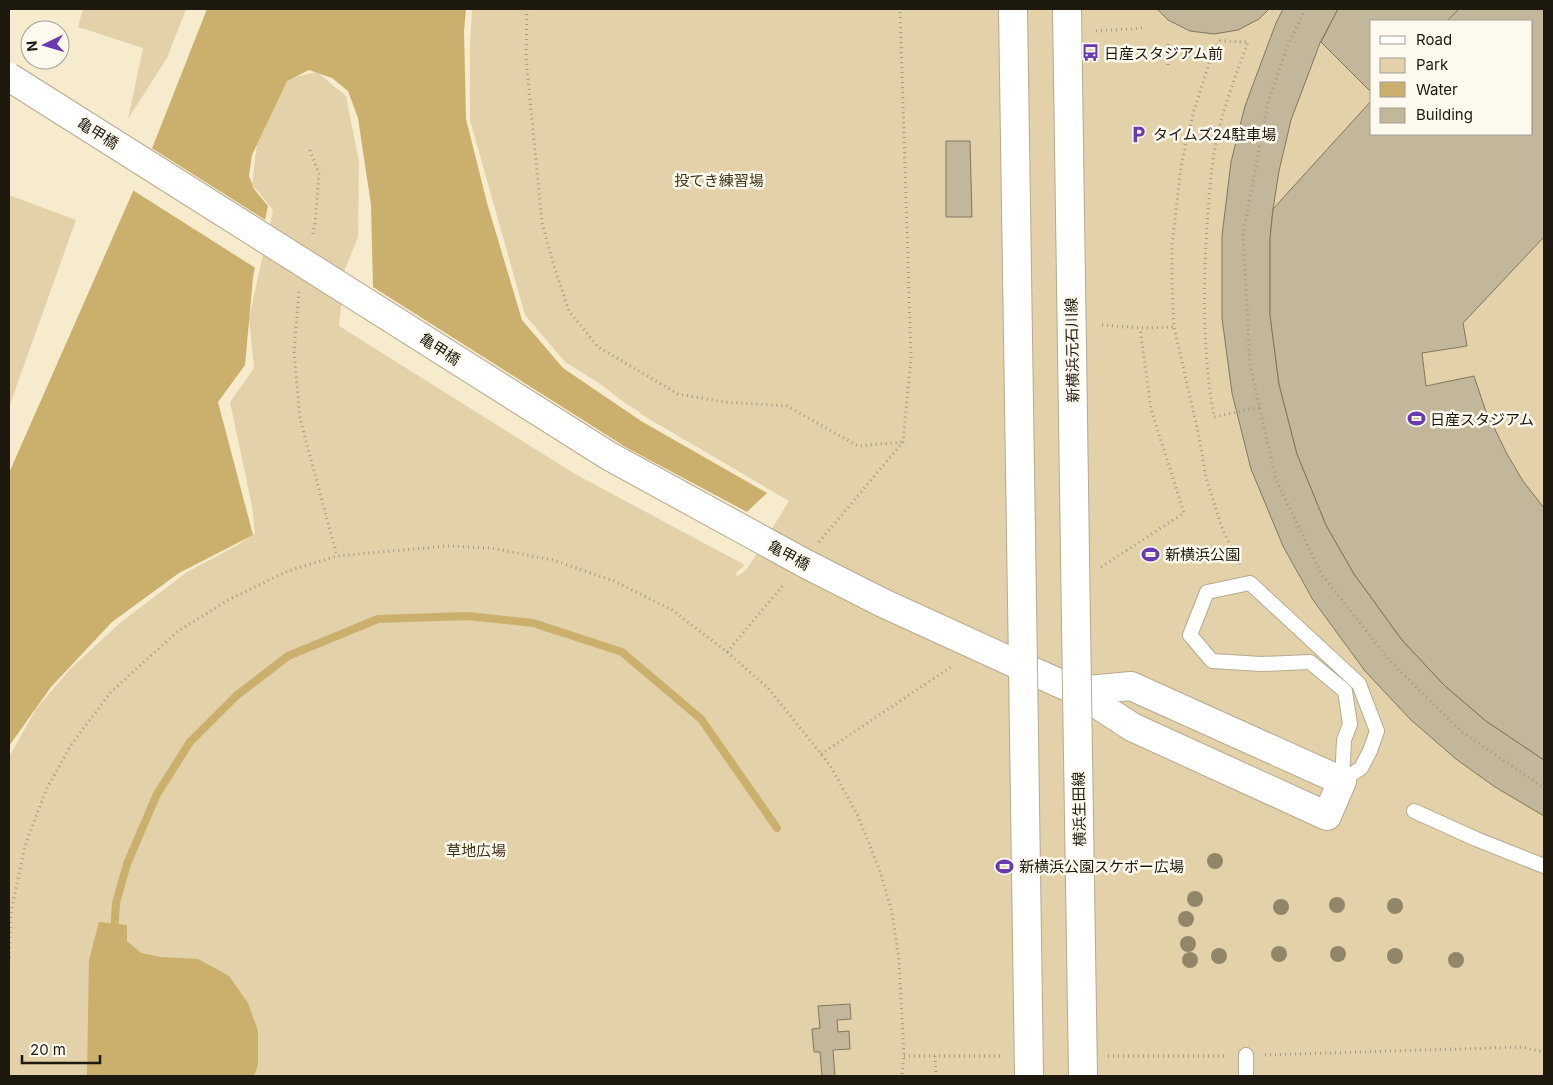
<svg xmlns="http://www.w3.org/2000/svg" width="1553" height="1085" font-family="Inter,'Noto Sans JP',sans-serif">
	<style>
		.green { fill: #e2d1a9; fill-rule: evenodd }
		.water { fill: #caaf6d }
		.pier { fill: #f7ebce }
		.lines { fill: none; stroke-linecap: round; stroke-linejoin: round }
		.stream { stroke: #caaf6d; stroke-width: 8 }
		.building { fill: #c2b69b; stroke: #82775d }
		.lane-casing { stroke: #b6aa8f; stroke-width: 16 }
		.street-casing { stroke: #b6aa8f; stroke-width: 30 }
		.primary-casing { stroke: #b6aa8f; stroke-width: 30 }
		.path { stroke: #a29983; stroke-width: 3; stroke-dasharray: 1 4; stroke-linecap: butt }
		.lane { stroke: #fff; stroke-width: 14 }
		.street { stroke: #fff; stroke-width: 28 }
		.primary { stroke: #fff; stroke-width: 28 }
		.secondary-bridge-casing { stroke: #b6aa8f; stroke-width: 30; stroke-linecap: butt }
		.primary-bridge-casing { stroke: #b6aa8f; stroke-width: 30; stroke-linecap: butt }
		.secondary-bridge { stroke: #fff; stroke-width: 28 }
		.primary-bridge { stroke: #fff; stroke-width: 28 }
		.tree { fill: #928669 }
		.labels { text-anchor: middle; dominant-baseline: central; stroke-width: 5; stroke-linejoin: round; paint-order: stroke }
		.poi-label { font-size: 15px; fill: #1e190f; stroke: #fef9ee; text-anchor: start }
		.street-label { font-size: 15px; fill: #1e190f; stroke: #fef9ee }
		.park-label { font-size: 15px; fill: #403416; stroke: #fef9ee }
	</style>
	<rect width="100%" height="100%" fill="#f7ebce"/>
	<!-- green -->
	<g class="green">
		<polygon points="83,9 186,9 167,58 128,119 143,48 78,27"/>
		<path d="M472,9H1544V1076H9V757L36,709L70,669L121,622L187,572L236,546L255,533L252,506L230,402L254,368L249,318L273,210L252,184L257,144L283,80L317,72L346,96L359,162L358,237L345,269L339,326L575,474L745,565L735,574L738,576L747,569L789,501L639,413H641L625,403L599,383L565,362L525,315L470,120V44ZM1372,21H1532V134H1372Z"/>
		<polygon points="9,195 76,220 9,407"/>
	</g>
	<!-- water -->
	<g class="water">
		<polygon points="207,9 466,9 464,31 466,119 487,203 522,320 563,368 641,421 767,493 747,512 627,448 373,287 371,205 358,118 348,91 332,78 309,70 287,81 252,155 249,176 254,189 268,206 253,277 245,365 218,402 253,535 179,573 112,622 51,687 9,746 9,473 153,146"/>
		<polygon points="99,922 127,925 127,941 141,953 161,957 198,959 229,976 248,1003 258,1031 258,1065 254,1076 87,1076 89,960"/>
	</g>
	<!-- pier -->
	<g class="pier">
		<polygon points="150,147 267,221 257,269 131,189"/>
		<polygon points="371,287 625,447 750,514 746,514 625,450"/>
	</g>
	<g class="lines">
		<!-- stream -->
		<polyline class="stream" points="114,934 116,903 127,864 157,794 190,742 236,696 288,656 378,619 467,616 533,623 622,652 701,719 777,828"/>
	</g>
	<!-- building -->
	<g class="building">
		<polygon points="1157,9 1269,9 1259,19 1238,30 1214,34 1190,31 1168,20"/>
		<polygon points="1283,9 1338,9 1320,43 1291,120 1279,171 1273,209 1270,239 1270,315 1279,384 1297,454 1326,525 1354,574 1402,640 1444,685 1486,721 1544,760 1544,816 1495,787 1456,759 1411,720 1365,671 1313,600 1283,546 1251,469 1232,393 1222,318 1222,236 1231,162 1245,106 1276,23"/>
		<polygon points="1338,9 1459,9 1447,21 1372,21 1372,93 1321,42"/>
		<polygon points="1459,9 1544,9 1544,237 1463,323 1467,346 1422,353 1426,386 1474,376 1485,409 1507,454 1523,481 1544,508 1544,760 1486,721 1444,685 1402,640 1354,574 1326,525 1297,454 1279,384 1270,315 1270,239 1273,209 1372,100 1372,134 1532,134 1532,21 1447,21"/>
		<polygon points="946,141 970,141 972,217 946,217"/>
		<polygon points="850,1004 851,1019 837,1020 838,1032 849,1031 850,1049 833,1050 835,1076 822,1076 820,1052 814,1052 812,1029 820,1028 818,1006"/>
	</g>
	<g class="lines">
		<defs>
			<g id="lane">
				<polygon points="1250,583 1359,684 1377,731 1370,751 1361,768 1342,781 1344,740 1350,724 1345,691 1310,662 1261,664 1212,661 1190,635 1207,592"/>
				<polyline points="1414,811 1476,839 1544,866"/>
				<polyline points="1246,1055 1246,1076"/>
			</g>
			<polygon id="street" points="1131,686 1342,781 1327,816 1132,727 1077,691"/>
			<polyline id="primary" points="1023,667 1077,691"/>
		</defs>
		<!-- lane casing -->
		<use href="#lane" class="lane-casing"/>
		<!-- street casing -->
		<use href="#street" class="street-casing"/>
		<!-- primary casing -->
		<use href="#primary" class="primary-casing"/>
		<!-- path -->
		<g class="path">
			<polyline points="527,9 526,58 542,223 554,266 569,311 598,347 678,394 724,402 787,406 858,446 902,442"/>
			<polyline points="1305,9 1286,50 1268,102 1243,234 1250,365 1276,480 1322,575 1390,661 1462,732 1544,788"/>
			<polyline points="1096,31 1142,28"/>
			<polyline points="1168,65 1168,43"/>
			<polyline points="310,150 319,174 315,224 312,237"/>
			<polyline points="299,292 294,351 300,419 337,556"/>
			<polyline points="1102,325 1140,328 1174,327"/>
			<polyline points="819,542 903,442 911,358 900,9"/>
			<path d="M1240,564L1223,531L1206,478L1198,432L1174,327L1172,285V245L1181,166L1192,117L1212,54L1220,41L1248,42C1237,71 1226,101 1218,132C1212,158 1210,185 1208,212C1203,280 1202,349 1214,417L1260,407"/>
			<polyline points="1101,567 1184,513 1151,409 1140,328"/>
			<polyline points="727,652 785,583"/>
			<polyline points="821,754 954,665"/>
			<polyline points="9,963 11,912 25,846 46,790 71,745 111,692 178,631 230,599 288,571 337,556 447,546 491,548 553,560 614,581 672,610 727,652 768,688 830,765 858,816 880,871 892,912 899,960 904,1056 902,1076"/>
			<polyline points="1265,1055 1521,1047 1544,1052"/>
			<polyline points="904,1056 1002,1056"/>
			<polyline points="935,1056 936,1076"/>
			<polyline points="1108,1056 1227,1056"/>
		</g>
		<!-- lane -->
		<use href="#lane" class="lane"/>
		<!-- street -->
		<use href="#street" class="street"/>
		<!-- primary -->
		<use href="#primary" class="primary"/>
		<defs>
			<g id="secondary-bridge">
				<polyline points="1013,9 1023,667"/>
				<polyline points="1067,9 1077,691"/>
			</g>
			<g id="primary-bridge">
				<polyline points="9,77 609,456 806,564 883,603 1023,667 1029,1076"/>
				<polyline points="1077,691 1083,1076"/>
			</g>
		</defs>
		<!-- secondary-bridge casing -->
		<use href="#secondary-bridge" class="secondary-bridge-casing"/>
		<!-- primary-bridge casing -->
		<use href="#primary-bridge" class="primary-bridge-casing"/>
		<!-- secondary-bridge -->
		<use href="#secondary-bridge" class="secondary-bridge"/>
		<!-- primary-bridge -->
		<use href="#primary-bridge" class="primary-bridge"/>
	</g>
	<!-- trees -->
	<g class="tree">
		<circle cx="1215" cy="861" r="8"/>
		<circle cx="1195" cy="899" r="8"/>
		<circle cx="1337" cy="905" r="8"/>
		<circle cx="1395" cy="906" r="8"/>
		<circle cx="1281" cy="907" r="8"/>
		<circle cx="1186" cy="919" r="8"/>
		<circle cx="1188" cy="944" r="8"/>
		<circle cx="1279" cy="954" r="8"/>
		<circle cx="1338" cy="954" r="8"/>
		<circle cx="1219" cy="956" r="8"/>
		<circle cx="1395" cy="956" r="8"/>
		<circle cx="1190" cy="960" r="8"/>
		<circle cx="1456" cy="960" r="8"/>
	</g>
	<!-- icons -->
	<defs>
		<symbol id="bus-bare" viewBox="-9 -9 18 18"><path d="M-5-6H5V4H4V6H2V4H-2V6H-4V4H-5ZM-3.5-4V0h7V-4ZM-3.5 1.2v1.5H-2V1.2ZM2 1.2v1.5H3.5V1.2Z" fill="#6a3ab1" stroke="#fef9ee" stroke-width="2.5" paint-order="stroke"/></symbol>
		<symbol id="parking-bare" viewBox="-9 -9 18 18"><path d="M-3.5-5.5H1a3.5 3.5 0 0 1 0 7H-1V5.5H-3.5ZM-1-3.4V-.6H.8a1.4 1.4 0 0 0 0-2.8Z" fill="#6a3ab1" stroke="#fef9ee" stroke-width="2.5" paint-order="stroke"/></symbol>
		<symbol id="stadium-bare" viewBox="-9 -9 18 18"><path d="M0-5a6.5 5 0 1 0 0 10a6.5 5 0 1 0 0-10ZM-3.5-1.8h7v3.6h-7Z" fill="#6a3ab1" stroke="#fef9ee" stroke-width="2.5" paint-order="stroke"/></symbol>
	</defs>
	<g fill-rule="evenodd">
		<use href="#bus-bare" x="1078" y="40" width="25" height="25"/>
		<use href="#parking-bare" x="1126" y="122" width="25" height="25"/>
		<use href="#stadium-bare" x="1404" y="406" width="25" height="25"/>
		<use href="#stadium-bare" x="1138" y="542" width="25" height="25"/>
		<use href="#stadium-bare" x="992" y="854" width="25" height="25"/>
	</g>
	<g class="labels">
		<!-- poi labels -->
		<g class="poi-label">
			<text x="1104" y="53">日産スタジアム前</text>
			<text x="1153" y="134">タイムズ24駐車場</text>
			<text x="1430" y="419">日産スタジアム</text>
			<text x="1165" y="554">新横浜公園</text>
			<text x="1019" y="866">新横浜公園スケボー広場</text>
		</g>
		<!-- street labels -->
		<g class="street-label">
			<text transform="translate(98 133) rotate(32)">亀甲橋</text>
			<text transform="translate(440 349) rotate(33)">亀甲橋</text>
			<text transform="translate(1072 350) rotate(-91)">新横浜元石川線</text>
			<text transform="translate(789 555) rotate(28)">亀甲橋</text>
			<text transform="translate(1079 809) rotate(-91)">横浜生田線</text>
		</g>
		<!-- park labels -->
		<g class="park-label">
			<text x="719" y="180">投てき練習場</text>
			<text x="476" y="850">草地広場</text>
		</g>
	</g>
	<!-- border -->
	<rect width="1553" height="1085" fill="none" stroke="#1e190f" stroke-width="20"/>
	<!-- legend -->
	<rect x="1370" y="20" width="162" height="115" fill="#fef9ee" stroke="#a49f95"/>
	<rect x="1380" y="36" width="25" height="8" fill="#ffffff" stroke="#a49f95"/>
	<text x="1416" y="45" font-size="15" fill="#1e190f">Road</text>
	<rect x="1380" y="58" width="25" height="15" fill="#e2d1a9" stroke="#a49f95"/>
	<text x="1416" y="70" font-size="15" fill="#1e190f">Park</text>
	<rect x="1380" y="82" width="25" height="15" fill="#caaf6d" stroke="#a49f95"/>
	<text x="1416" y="95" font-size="15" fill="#1e190f">Water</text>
	<rect x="1380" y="108" width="25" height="15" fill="#c2b69b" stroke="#a49f95"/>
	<text x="1416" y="120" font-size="15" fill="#1e190f">Building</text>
	<!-- north arrow -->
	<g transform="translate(45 45) rotate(265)"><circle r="24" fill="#fef9ee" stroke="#a49f95"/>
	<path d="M0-4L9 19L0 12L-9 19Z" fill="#6a3ab1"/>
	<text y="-8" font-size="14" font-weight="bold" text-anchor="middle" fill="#1e190f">N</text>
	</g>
	<!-- scale -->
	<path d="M22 1055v8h78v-8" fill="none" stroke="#1e190f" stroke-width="2.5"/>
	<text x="30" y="1055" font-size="15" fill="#1e190f" stroke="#fef9ee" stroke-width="4" paint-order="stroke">20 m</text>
</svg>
